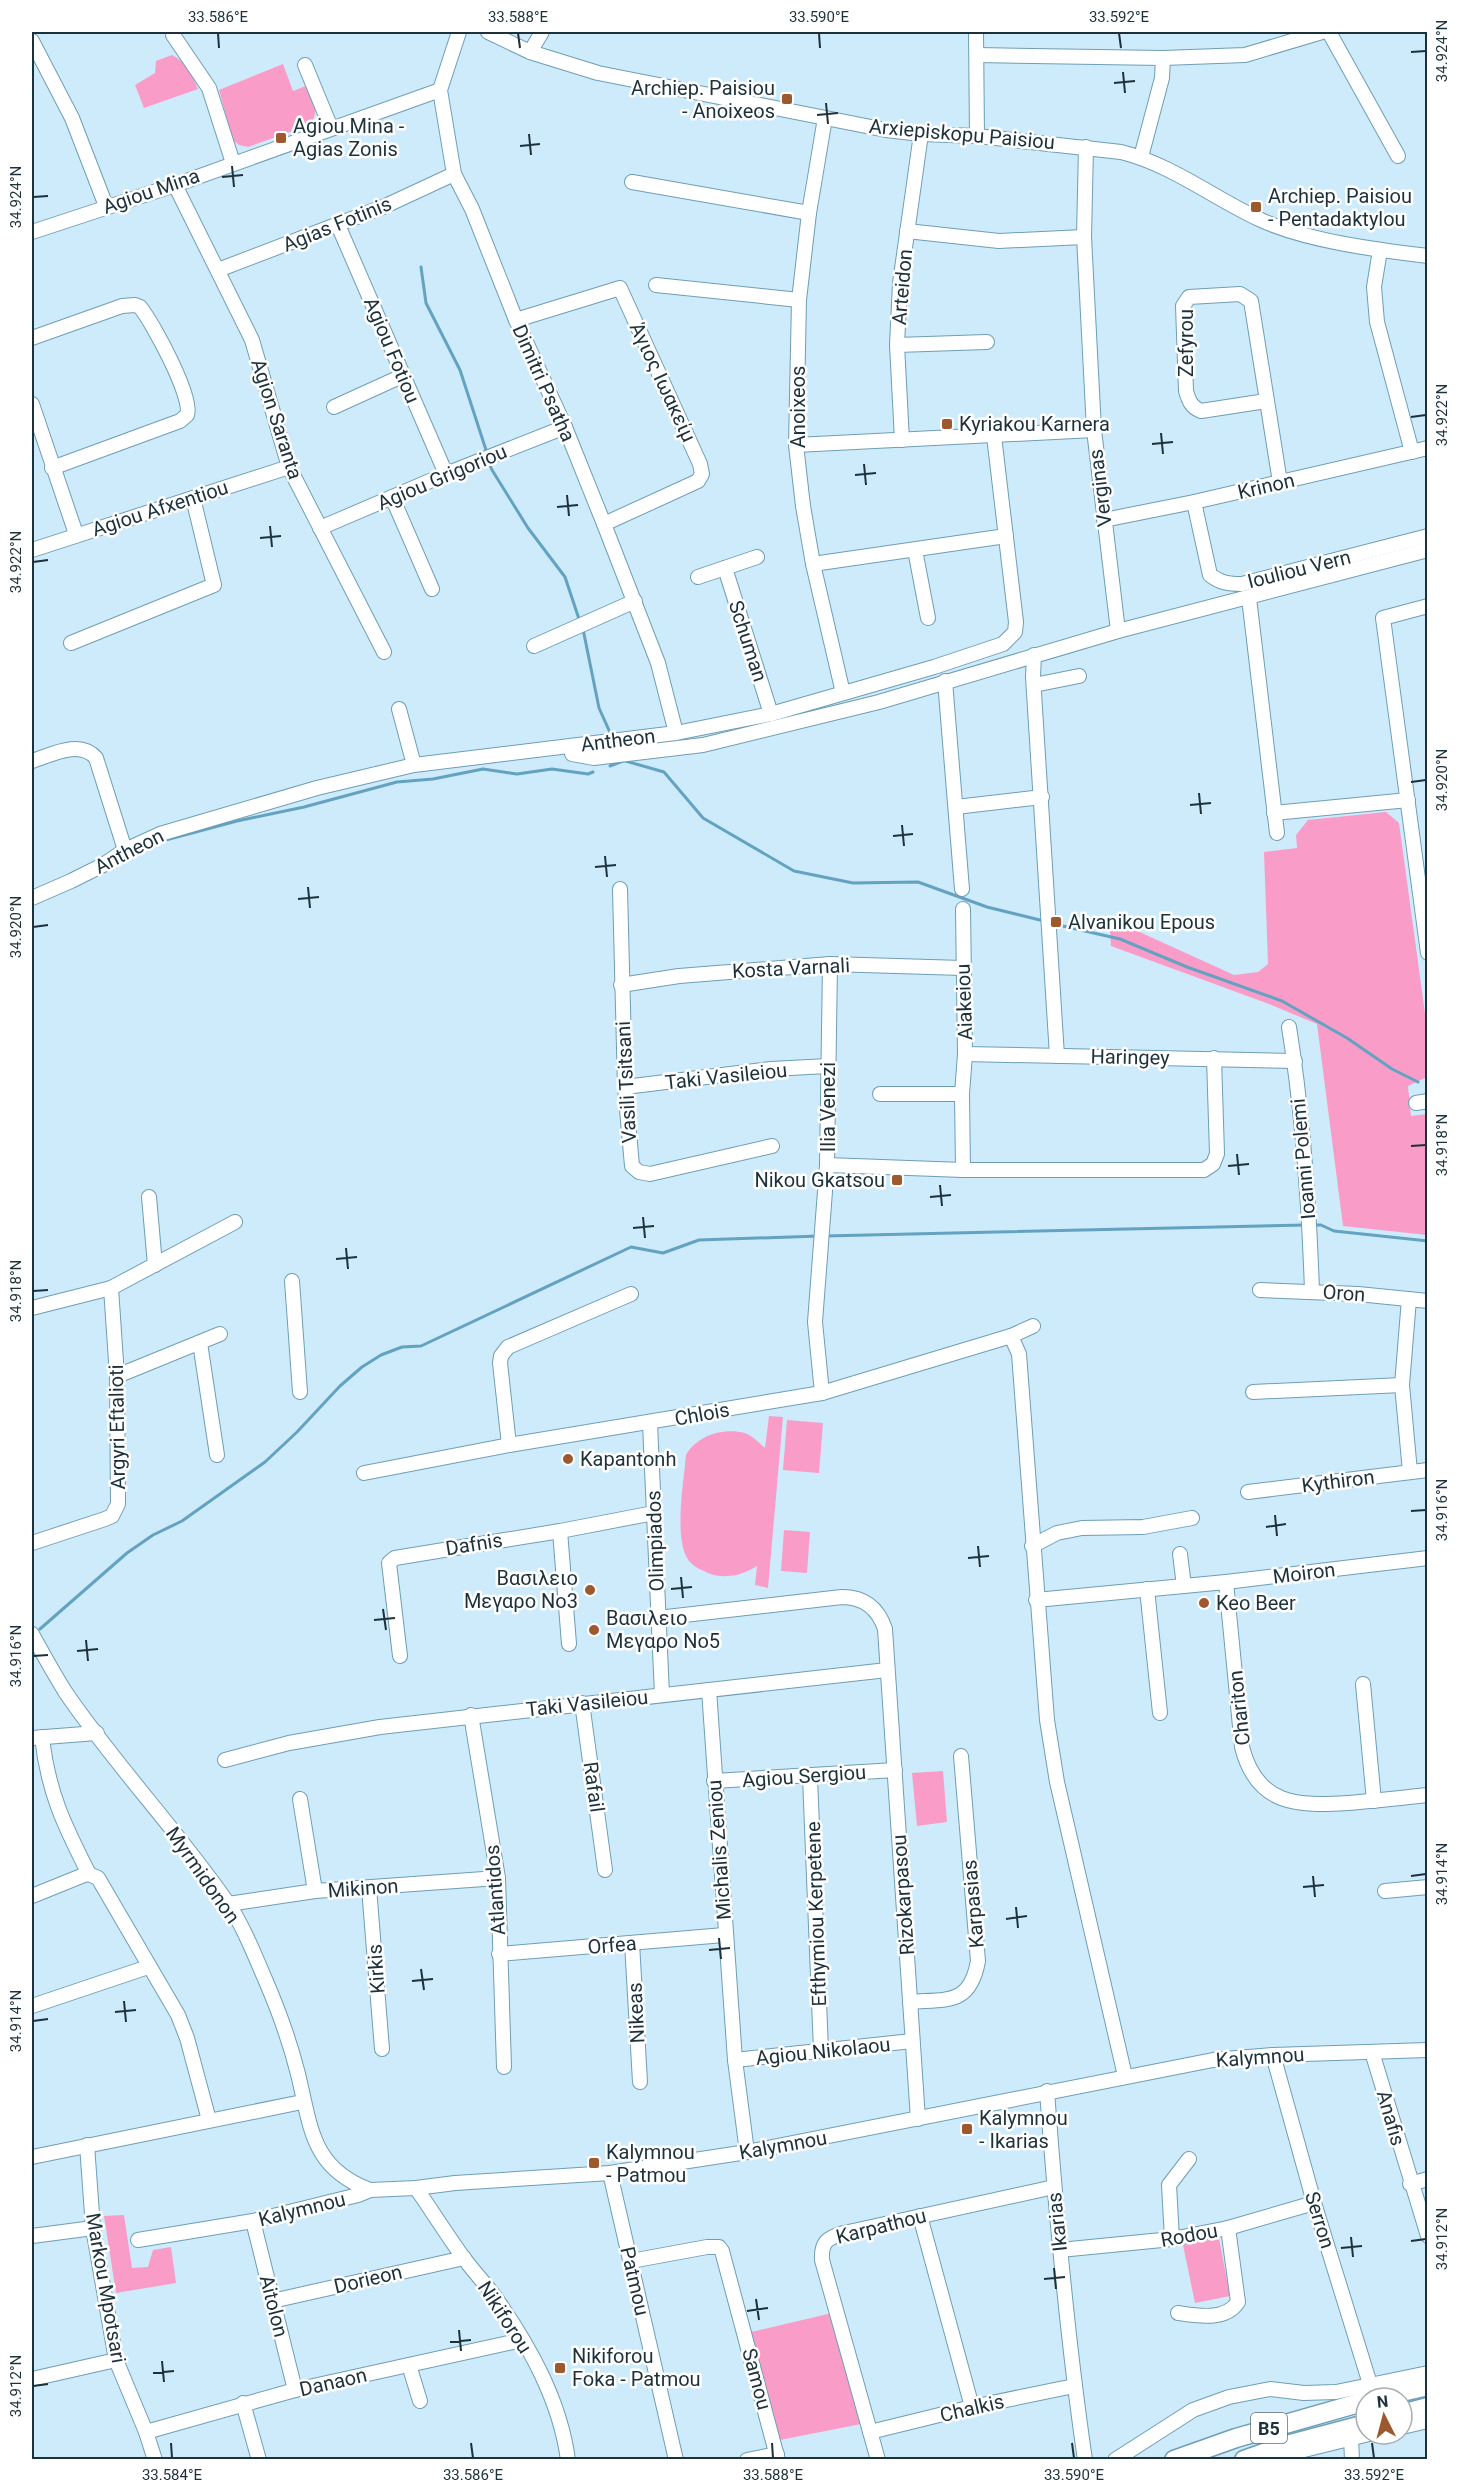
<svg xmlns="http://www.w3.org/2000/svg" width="1459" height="2491" font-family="Roboto,sans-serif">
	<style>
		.green { fill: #f99dc8 }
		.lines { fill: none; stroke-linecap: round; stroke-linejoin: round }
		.stream { stroke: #64a2c1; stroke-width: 3 }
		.minor-casing { stroke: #6e9eb6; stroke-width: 16 }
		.major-casing { stroke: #6e9eb6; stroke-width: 21 }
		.minor { stroke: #fff; stroke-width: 14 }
		.major { stroke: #fff; stroke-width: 18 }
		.ticks { fill: none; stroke: #1d313b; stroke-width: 2 }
		.poi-dot { fill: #9e582d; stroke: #fff; stroke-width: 2 }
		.labels { text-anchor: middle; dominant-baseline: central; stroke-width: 5; stroke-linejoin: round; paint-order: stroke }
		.shield { fill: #fff; stroke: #616f76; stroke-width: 1.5 }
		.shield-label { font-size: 18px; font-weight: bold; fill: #1d313b }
		.poi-label { font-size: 20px; fill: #1d313b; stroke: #fff; text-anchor: start }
		.street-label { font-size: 20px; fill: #1d313b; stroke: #fff }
		.neatline { fill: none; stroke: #1d313b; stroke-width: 2 }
		.ticks-label { font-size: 15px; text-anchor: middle; fill: #1d313b }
	</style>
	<rect width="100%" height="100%" fill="#ceebfb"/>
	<!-- green -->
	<g class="green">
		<path d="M172,55C186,61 192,76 198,89L144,108L135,85L155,73L156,61Z"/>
		<path d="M283,64L293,91L308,85C314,100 320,111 310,125L248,147L239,145L233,140L219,90Z"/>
		<polygon points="1386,812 1399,823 1427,1028 1427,1077 1408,1086 1411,1116 1427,1114 1427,1235 1343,1226 1317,1024 1269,1004 1111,946 1109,918 1234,975 1258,972 1268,964 1264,852 1297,848 1296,835 1308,820"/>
		<path d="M769,1416L783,1417L768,1588L755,1585L757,1566C742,1575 725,1580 708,1573C702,1570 694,1567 689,1561C673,1540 684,1481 686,1455C696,1436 723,1427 745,1433C753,1436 759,1443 765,1448Z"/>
		<polygon points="787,1420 823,1423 819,1473 783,1470"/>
		<polygon points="784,1530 810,1532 807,1573 781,1571"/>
		<polygon points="943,1771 947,1822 917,1826 912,1773"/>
		<polygon points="124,2215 132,2268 148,2267 153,2250 171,2247 176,2283 116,2293 104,2216"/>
		<polygon points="1219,2238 1230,2296 1195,2303 1183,2245"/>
		<polygon points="832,2313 861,2424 780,2440 751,2332"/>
	</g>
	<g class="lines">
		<!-- stream -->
		<g class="stream">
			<polyline points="421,267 426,303 460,370 487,453"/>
			<polyline points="489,463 492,470 528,528 565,577 580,622"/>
			<polyline points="583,629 599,708 612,737"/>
			<polyline points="622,760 664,772 703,818 794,871 853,883 918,882 987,907 1044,921"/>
			<polyline points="610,766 623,761"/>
			<polyline points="115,865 162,841 237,821 304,807 397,782 433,779 483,769 517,774 552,769 588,774 593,772"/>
			<polyline points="1054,924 1120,939 1187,967 1282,1001 1347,1038 1392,1069 1418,1082"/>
			<polyline points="1314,1225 1321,1225 1334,1231 1428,1241"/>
			<polyline points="825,1236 1305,1225"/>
			<polyline points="40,1629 127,1553 153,1535 182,1521 265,1462 297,1432 340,1386 362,1367 381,1355 402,1347 421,1346 631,1247 663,1253 699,1240 819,1236"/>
		</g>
		<defs>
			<g id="minor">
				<polyline points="459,32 440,90 454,174 472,209 516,320 565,427 604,524 658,663 676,733"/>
				<path d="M488,32L530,52L598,73L886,130L921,134L977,136L1121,152C1173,165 1213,198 1261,220C1307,241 1377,250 1428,256"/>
				<polyline points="976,32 977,136"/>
				<polyline points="1329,32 1398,156"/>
				<polyline points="173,35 209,88 233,163"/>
				<polyline points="32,41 72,118 106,206"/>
				<polyline points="530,52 542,32"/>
				<polyline points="977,55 1163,58 1162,78 1141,157"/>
				<polyline points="1163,58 1245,55 1322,32"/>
				<polyline points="305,65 331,128"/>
				<polyline points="825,118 809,213 799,300 796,445 803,506 813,564 843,693"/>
				<polyline points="1086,147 1084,237 1094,430 1118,631"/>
				<polyline points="632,182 809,213"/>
				<polyline points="175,185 252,340 289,467 384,652"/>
				<polyline points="338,225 446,474"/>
				<polyline points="907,231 999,241 1084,237"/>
				<polyline points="32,232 175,185 440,90"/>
				<polyline points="1380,250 1374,287 1377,322 1412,452"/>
				<polyline points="218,270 383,207 454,174"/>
				<polyline points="656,285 799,300"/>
				<polyline points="516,320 620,288 700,464 702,474 698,481 604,524"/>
				<path d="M32,338L122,306L135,305L140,307C153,323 194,399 187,415L180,421L52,468"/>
				<polyline points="897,345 987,342"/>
				<path d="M1266,401L1201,411C1191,407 1189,401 1186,391L1183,306L1189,297L1240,294L1251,301L1280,482"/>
				<polyline points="32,404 76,534"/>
				<polyline points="334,407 402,376"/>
				<polyline points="902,440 897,345 900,283 921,134"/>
				<polyline points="796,445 1094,430"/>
				<polyline points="392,497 432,589"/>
				<path d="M1194,502L1210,575C1221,583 1228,584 1242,584L1428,536"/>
				<polyline points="1104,520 1194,502 1428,448"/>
				<polyline points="320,528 446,474 565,427"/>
				<polyline points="32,550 289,467"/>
				<polyline points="915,550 928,618"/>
				<polyline points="813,564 1006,536"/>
				<polyline points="725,568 771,714"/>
				<polyline points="698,577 757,557"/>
				<polyline points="1249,598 1277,833"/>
				<polyline points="1428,606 1383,618 1428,953"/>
				<polyline points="71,643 214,585 193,498"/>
				<polyline points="534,646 635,601"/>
				<polyline points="1034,655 1033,677 1057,1056"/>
				<polyline points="945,681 962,889"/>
				<polyline points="1034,685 1079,676"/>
				<polyline points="399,709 414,765"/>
				<polyline points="572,754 594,758 703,745 879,702 1118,631 1428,550"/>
				<path d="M32,761C51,755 80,739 96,758L125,850"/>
				<polyline points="956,807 1042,797"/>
				<polyline points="1274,813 1408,800"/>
				<polyline points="620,889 625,1087 632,1166 639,1172 650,1174 772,1146"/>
				<polyline points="32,898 71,881 103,865 125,850 160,834 317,788 414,765 676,733 771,714 934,667 1003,644 1015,632 1016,622 994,436"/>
				<polyline points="621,985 679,976 830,964 963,968"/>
				<path d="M1289,1027C1303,1114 1309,1203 1312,1291"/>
				<polyline points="965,1054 1295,1061"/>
				<polyline points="625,1087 771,1069 828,1066"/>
				<polyline points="880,1094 962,1094"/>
				<polyline points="1416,1103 1428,1101"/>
				<polyline points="827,1165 963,1170 1204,1170 1213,1164 1217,1154 1214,1058"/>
				<polyline points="963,1170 962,1094 965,1054 963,909"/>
				<polyline points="149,1197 155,1265"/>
				<polyline points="292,1281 300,1392"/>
				<polyline points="1260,1290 1358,1294 1428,1301"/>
				<polyline points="1409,1299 1402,1385 1410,1472"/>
				<polyline points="32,1308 111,1288 235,1222"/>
				<polyline points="1011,1336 1019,1354 1047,1720 1057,1782 1125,2076"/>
				<polyline points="200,1343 217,1455"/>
				<polyline points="117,1376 220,1334"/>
				<polyline points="1253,1392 1402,1385"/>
				<polyline points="822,1393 815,1322 827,1165 830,964"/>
				<polyline points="650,1423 662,1695"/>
				<polyline points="509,1445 500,1363 501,1356 508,1347 631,1294"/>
				<polyline points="364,1473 509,1445 822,1393 1011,1336 1033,1326"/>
				<polyline points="1248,1492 1428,1470"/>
				<polyline points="560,1531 569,1644"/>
				<polyline points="32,1543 105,1519 112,1516 118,1504 117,1376 111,1288"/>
				<polyline points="1032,1546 1057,1533 1082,1528 1143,1527 1192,1518"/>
				<polyline points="1180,1554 1184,1586"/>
				<path d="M1226,1582L1242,1747C1257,1806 1298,1806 1348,1803C1375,1801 1401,1798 1428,1795"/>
				<polyline points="1147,1589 1160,1713"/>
				<polyline points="1036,1600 1226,1582 1428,1558"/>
				<path d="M658,1618L842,1597C864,1597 878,1608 885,1629L918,2119"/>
				<path d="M32,1634C43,1654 54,1674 66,1693C116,1766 177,1830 227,1902C243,1925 254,1954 265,1979C278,2009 290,2042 298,2074C311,2127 311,2168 370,2190"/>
				<polyline points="400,1656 389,1563 395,1558 560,1531 654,1513"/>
				<polyline points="1363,1684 1374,1801"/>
				<polyline points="709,1690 735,2060 747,2152"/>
				<polyline points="582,1703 605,1870"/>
				<polyline points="471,1715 498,1878 504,2067"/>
				<path d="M42,1737C48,1792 64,1825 89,1874"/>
				<polyline points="32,1738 97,1733"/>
				<polyline points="225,1760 289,1743 380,1727 887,1670"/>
				<polyline points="810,1777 821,2051"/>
				<polyline points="714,1781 895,1770"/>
				<polyline points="300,1799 315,1891"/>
				<polyline points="369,1888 382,2049"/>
				<polyline points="1385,1891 1428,1887"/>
				<polyline points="32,1896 84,1875 89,1874 98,1878 178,2015 187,2038 209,2120"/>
				<polyline points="228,1904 315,1891 498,1878"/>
				<polyline points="632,1943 640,2082"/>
				<polyline points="499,1954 724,1935"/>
				<path d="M910,2002C948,1999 970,2005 978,1961L961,1756"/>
				<polyline points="32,2006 148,1967"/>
				<polyline points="1372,2052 1428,2236"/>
				<polyline points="1273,2055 1315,2206 1370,2384"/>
				<polyline points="735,2060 912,2041"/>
				<path d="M1047,2091C1056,2214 1067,2337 1085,2460"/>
				<polyline points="87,2145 93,2228 116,2360 146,2432 155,2460"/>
				<polyline points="32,2157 302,2102"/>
				<polyline points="610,2173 676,2460"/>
				<polyline points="1410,2184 1428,2179"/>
				<path d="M416,2188C432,2211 447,2235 463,2257C473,2271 485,2283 495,2297C529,2345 560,2400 568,2460"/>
				<polyline points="920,2216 972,2407"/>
				<polyline points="253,2221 295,2390"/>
				<polyline points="32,2236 93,2228"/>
				<polyline points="1172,2239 1169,2185 1189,2159"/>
				<polyline points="138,2240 253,2221 358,2195 370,2190 416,2188 455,2183 610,2173 747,2152 1213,2060 1273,2055 1428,2050"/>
				<polyline points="1060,2250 1172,2239 1228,2228 1314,2203"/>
				<polyline points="631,2261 707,2247 719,2247 722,2251 778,2460"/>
				<polyline points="272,2301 464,2258"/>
				<path d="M1178,2313C1197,2316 1226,2321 1238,2302L1228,2228"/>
				<polyline points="409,2365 420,2401"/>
				<polyline points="32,2379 116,2360"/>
				<polyline points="243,2403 259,2460"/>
				<polyline points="1402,2427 1428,2421"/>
				<polyline points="146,2432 295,2390 522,2340"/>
				<polyline points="870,2432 972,2407 1074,2386"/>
				<polyline points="1351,2438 1352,2460"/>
				<polyline points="747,2460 777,2454"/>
				<path d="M878,2460L822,2260C821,2242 827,2238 844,2233L1054,2187"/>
				<polyline points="1115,2460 1193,2410 1229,2397 1270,2389 1304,2393 1336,2392 1428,2373"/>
				<polyline points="1280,2460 1296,2452 1369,2434"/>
			</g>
			<g id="major">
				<polyline points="1376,2398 1428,2386"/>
				<polyline points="1402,2414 1428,2407"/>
				<polyline points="1174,2460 1236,2438 1366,2401"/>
				<polyline points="1244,2460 1283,2446 1366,2424"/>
			</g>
		</defs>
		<!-- minor casing -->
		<use href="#minor" class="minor-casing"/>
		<!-- major casing -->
		<use href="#major" class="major-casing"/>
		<!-- minor -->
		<use href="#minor" class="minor"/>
		<!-- major -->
		<use href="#major" class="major"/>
	</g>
	<!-- ticks -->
	<path class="ticks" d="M218,33L219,48M518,33L520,48M819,33L820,48M1119,33L1121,48M1411,52L1426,51M1123,72L1125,93M1114,83L1135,81M826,103L828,124M817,115L838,113M529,134L531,155M520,146L540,144M232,166L234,187M222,177L243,175M33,197L48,196M1411,417L1426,415M1161,433L1163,454M1152,444L1173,442M864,464L866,485M855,475L876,473M567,495L569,516M557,507L578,505M270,526L272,547M260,538L281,536M33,562L48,560M1411,782L1426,780M1199,793L1201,814M1190,805L1211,803M902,825L904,846M893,836L913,834M605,856L607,877M595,867L616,865M308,887L310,908M298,899L319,897M33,927L48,925M1411,1146L1426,1145M1237,1154L1239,1175M1228,1166L1249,1164M940,1185L942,1206M930,1197L951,1195M643,1217L645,1238M633,1228L654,1226M346,1248L348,1269M336,1259L357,1257M33,1291L48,1290M1411,1511L1426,1510M1275,1515L1277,1536M1266,1527L1286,1524M978,1546L980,1567M968,1558L989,1556M681,1577L683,1598M671,1589L692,1587M383,1609L386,1630M374,1620L395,1618M86,1640L88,1661M77,1651L98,1649M33,1656L48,1655M1313,1876L1315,1897M1411,1876L1426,1874M1303,1887L1324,1885M1016,1907L1018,1928M1006,1919L1027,1916M719,1938L721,1959M709,1950L730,1948M421,1969L424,1990M412,1981L433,1979M124,2001L126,2022M115,2012L136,2010M33,2021L48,2019M1351,2237L1353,2257M1411,2241L1426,2239M1341,2248L1362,2246M1054,2268L1056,2289M1044,2279L1065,2277M756,2299L759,2320M747,2311L768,2308M459,2330L461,2351M450,2342L471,2340M162,2361L164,2382M153,2373L174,2371M33,2386L48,2384M171,2443L172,2458M471,2443L473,2458M772,2443L773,2458M1072,2443L1074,2458M1372,2443L1374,2458"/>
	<!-- markers -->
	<g class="poi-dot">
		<rect x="781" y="93" width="12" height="12" rx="3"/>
		<rect x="275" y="132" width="12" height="12" rx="3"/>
		<rect x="1250" y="201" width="12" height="12" rx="3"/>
		<rect x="941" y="418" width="12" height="12" rx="3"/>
		<rect x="1050" y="916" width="12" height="12" rx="3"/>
		<rect x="891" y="1174" width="12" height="12" rx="3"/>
		<circle cx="568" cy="1459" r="6"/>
		<circle cx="590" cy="1590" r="6"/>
		<circle cx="1204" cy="1603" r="6"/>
		<circle cx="594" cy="1630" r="6"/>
		<rect x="961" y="2123" width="12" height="12" rx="3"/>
		<rect x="588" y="2157" width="12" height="12" rx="3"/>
		<rect x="554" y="2362" width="12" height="12" rx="3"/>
	</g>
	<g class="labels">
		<!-- shield labels -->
		<rect class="shield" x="1251" y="2413" width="36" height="30" rx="4.5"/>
		<g class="shield-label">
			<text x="1269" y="2428">B5</text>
		</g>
		<!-- poi labels -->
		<g class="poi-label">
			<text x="775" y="88" text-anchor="end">Archiep. Paisiou<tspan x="775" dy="23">- Anoixeos</tspan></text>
			<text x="293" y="126">Agiou Mina -<tspan x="293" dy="23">Agias Zonis</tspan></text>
			<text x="1268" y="196">Archiep. Paisiou<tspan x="1268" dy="23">- Pentadaktylou</tspan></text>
			<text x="959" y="424">Kyriakou Karnera</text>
			<text x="1068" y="922">Alvanikou Epous</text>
			<text x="885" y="1180" text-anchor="end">Nikou Gkatsou</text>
			<text x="580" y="1459">Kapantonh</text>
			<text x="578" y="1578" text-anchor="end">Βασιλειο<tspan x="578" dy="23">Μεγαρο Νο3</tspan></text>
			<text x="1216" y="1603">Keo Beer</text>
			<text x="606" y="1618">Βασιλειο<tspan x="606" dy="23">Μεγαρο Νο5</tspan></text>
			<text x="979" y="2118">Kalymnou<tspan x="979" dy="23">- Ikarias</tspan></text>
			<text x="606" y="2152">Kalymnou<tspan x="606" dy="23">- Patmou</tspan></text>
			<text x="572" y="2356">Nikiforou<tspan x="572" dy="23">Foka - Patmou</tspan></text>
		</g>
		<!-- street labels -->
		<g class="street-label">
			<text transform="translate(962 134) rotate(5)">Arxiepiskopu Paisiou</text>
			<text transform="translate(151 191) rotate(-19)">Agiou Mina</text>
			<text transform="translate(337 224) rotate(-22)">Agias Fotinis</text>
			<text transform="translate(902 287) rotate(-85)">Arteidon</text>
			<text transform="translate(1186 343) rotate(-90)">Zefyrou</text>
			<text transform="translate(392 350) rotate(67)">Agiou Fotiou</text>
			<text transform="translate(663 382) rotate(65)">Άγιος Ιωακείμ</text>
			<text transform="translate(544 383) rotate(66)">Dimitri Psatha</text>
			<text transform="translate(798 407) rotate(-90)">Anoixeos</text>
			<text transform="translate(277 419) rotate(72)">Agion Saranta</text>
			<text transform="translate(442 477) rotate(-23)">Agiou Grigoriou</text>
			<text transform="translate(1266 486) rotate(-13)">Krinon</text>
			<text transform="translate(1100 488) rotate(-97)">Verginas</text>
			<text transform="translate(160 508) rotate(-18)">Agiou Afxentiou</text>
			<text transform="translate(1299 569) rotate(-14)">Iouliou Vern</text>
			<text transform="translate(748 641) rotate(72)">Schuman</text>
			<text transform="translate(618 740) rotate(-7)">Antheon</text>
			<text transform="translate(129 851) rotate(-27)">Antheon</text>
			<text transform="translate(791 968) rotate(-3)">Kosta Varnali</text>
			<text transform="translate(964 1002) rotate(-92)">Aiakeiou</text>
			<text transform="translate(1130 1057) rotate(1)">Haringey</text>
			<text transform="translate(726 1076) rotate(-6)">Taki Vasileiou</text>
			<text transform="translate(626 1082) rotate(-93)">Vasili Tsitsani</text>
			<text transform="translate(828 1107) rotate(-90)">Ilia Venezi</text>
			<text transform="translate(1303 1159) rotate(-95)">Ioanni Polemi</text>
			<text transform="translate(1344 1293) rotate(4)">Oron</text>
			<text transform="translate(702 1414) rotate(-10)">Chlois</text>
			<text transform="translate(117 1427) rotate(-91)">Argyri Eftalioti</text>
			<text transform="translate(1338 1481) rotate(-7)">Kythiron</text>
			<text transform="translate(655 1541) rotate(-92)">Olimpiados</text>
			<text transform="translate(474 1544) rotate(-9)">Dafnis</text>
			<text transform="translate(1304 1573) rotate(-7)">Moiron</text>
			<text transform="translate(587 1703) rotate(-6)">Taki Vasileiou</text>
			<text transform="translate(1239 1708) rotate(-96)">Chariton</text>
			<text transform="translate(804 1776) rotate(-4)">Agiou Sergiou</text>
			<text transform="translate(594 1787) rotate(82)">Rafail</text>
			<text transform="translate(719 1850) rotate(-94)">Michalis Zeniou</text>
			<text transform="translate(203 1875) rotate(55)">Myrmidonon</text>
			<text transform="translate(363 1888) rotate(-4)">Mikinon</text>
			<text transform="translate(495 1890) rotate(-94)">Atlantidos</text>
			<text transform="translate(903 1895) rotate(-94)">Rizokarpasou</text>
			<text transform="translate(973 1904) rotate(-95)">Karpasias</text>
			<text transform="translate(816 1914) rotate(-92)">Efthymiou Kerpetene</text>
			<text transform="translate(612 1945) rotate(-5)">Orfea</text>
			<text transform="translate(376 1969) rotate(-94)">Kirkis</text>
			<text transform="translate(636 2013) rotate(-93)">Nikeas</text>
			<text transform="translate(823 2051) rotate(-6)">Agiou Nikolaou</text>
			<text transform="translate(1260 2057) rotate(-4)">Kalymnou</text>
			<text transform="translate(1391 2118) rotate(74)">Anafis</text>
			<text transform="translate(783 2145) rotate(-10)">Kalymnou</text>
			<text transform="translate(302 2209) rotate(-14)">Kalymnou</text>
			<text transform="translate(1320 2220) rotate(73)">Serron</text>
			<text transform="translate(1057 2222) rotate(-96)">Ikarias</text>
			<text transform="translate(881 2226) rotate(-14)">Karpathou</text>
			<text transform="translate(1189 2235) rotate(-10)">Rodou</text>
			<text transform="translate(368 2279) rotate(-13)">Dorieon</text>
			<text transform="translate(635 2281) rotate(77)">Patmou</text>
			<text transform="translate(106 2288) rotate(80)">Markou Mpotsari</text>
			<text transform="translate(274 2306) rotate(76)">Aitolon</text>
			<text transform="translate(505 2317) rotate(57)">Nikiforou</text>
			<text transform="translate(757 2379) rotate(75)">Samou</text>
			<text transform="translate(333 2382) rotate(-13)">Danaon</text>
			<text transform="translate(972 2408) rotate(-13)">Chalkis</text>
		</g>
	</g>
	<!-- border -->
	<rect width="1459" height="2491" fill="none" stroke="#ffffff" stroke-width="66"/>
	<!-- north arrow -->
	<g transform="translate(1384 2416) rotate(354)"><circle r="28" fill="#ffffff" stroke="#a5adb1" stroke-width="1.5"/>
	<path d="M0-4.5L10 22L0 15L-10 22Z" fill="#9e582d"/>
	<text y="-9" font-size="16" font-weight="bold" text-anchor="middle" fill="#1d313b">N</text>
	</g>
	<rect x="33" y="33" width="1393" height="2425" class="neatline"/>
	<g class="ticks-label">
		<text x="218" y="22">33.586°E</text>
		<text x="518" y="22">33.588°E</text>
		<text x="819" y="22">33.590°E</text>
		<text x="1119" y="22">33.592°E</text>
		<text transform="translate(1442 51) rotate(-90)" y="5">34.924°N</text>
		<text transform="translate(16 197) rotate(-90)" y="5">34.924°N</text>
		<text transform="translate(1442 415) rotate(-90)" y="5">34.922°N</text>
		<text transform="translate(16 562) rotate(-90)" y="5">34.922°N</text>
		<text transform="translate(1442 780) rotate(-90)" y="5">34.920°N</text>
		<text transform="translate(16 927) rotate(-90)" y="5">34.920°N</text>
		<text transform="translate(1442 1145) rotate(-90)" y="5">34.918°N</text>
		<text transform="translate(16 1291) rotate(-90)" y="5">34.918°N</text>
		<text transform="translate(1442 1510) rotate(-90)" y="5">34.916°N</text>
		<text transform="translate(16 1656) rotate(-90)" y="5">34.916°N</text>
		<text transform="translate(1442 1874) rotate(-90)" y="5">34.914°N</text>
		<text transform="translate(16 2021) rotate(-90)" y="5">34.914°N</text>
		<text transform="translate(1442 2239) rotate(-90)" y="5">34.912°N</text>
		<text transform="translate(16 2386) rotate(-90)" y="5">34.912°N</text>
		<text x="172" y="2480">33.584°E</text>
		<text x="473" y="2480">33.586°E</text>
		<text x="773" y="2480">33.588°E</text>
		<text x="1074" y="2480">33.590°E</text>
		<text x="1374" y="2480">33.592°E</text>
	</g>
</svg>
